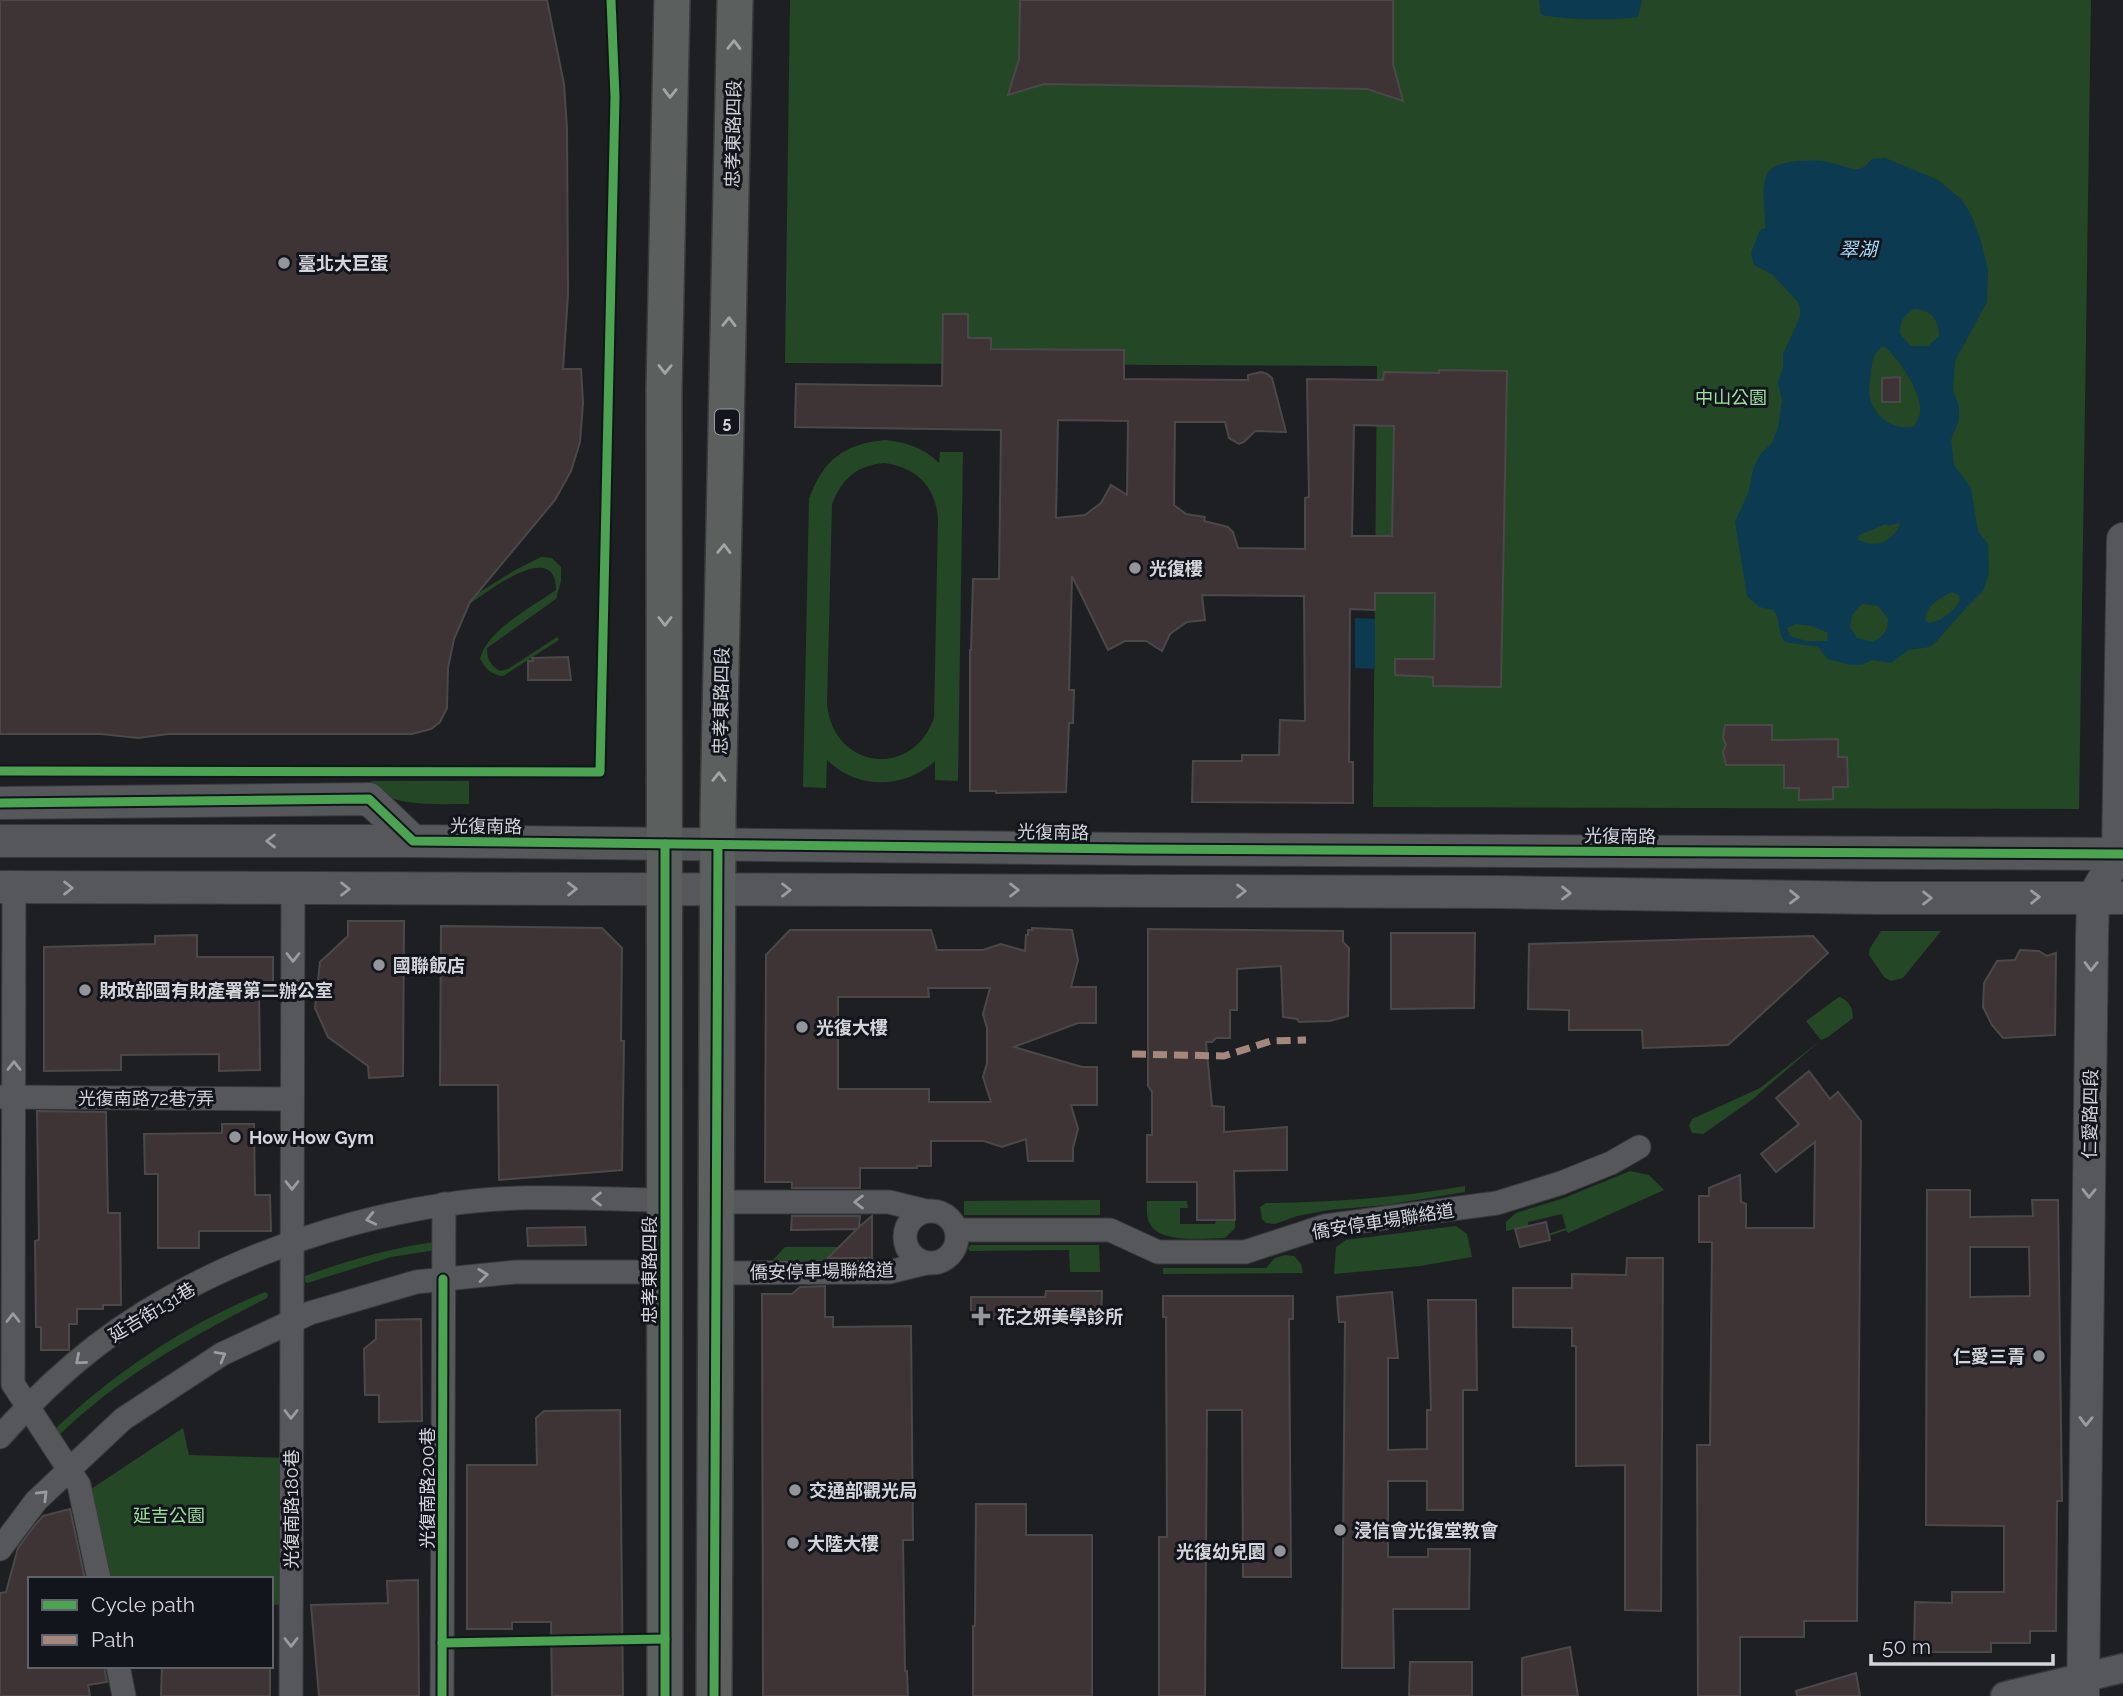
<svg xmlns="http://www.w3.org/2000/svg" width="2123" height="1696" font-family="Raleway,'Noto Sans TC',sans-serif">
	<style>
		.green { fill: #244825; fill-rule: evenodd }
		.water { fill: #0b3a51; fill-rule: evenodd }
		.building { fill: #3e3436; stroke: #4b484a; stroke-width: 2; fill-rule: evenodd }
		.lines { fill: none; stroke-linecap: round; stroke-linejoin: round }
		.minor-casing { stroke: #393a3d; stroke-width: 25 }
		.tertiary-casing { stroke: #393a3d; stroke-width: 31 }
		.secondary-casing { stroke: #393a3d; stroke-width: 34 }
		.primary-casing { stroke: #393a3d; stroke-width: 38 }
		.minor { stroke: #56575b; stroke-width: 23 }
		.tertiary { stroke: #56575b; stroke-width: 28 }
		.secondary { stroke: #56575b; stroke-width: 32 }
		.primary { stroke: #5b605e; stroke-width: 35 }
		.quiet { stroke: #a5887d; stroke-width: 7; stroke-dasharray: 14 7; stroke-linecap: butt }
		.cycleway-casing { stroke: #12151c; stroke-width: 13 }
		.cycleway { stroke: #4ca352; stroke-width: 9 }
		.oneway { stroke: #a3a6a8 }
		.oneway2 { stroke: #9b9ca1 }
		.poi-dot { fill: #94959a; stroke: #12151c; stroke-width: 2.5 }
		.labels { text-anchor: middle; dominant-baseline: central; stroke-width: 6; stroke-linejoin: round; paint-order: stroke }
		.shield { fill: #12151c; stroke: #999ba1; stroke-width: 2 }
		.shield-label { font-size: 16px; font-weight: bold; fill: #d3d5da }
		.street-label { font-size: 18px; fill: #d3d5da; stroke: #12151c }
		.poi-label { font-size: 18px; font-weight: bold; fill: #d3d5da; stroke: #12151c; text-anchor: start }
		.park-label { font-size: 18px; fill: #9ddf9b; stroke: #12151c }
		.water-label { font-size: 19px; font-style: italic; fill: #a5d8f7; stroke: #12151c }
	</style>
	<rect width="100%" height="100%" fill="#1e1f23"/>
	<!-- green -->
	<g class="green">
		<polygon points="790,0 2091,0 2079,809 1373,807 1377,366 785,363"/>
		<path d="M885,440C906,442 924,448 939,463L940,452H963L958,781L935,780V761C905,789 857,790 827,760L826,788L803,787L809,499C823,460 844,444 885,440ZM885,463C917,468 935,486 938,518L934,718C912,780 833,769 827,704L832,505C841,479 857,465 885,463Z"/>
		<path d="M541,557L552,558L561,567V581L556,599L487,648C487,659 490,665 500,671L508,669L557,637L559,640L503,676C491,675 486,669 480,659C486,631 533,606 556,590C556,538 487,592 471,603L470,602L472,597L515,570Z"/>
		<path d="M371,781H469V804C435,804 402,807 372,790Z"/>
		<polygon points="1881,931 1941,931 1903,978 1891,981 1884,977 1869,955 1870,948"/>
		<path d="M1839,997C1849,1000 1853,1008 1853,1018L1828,1037L1821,1040L1753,1099L1726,1118L1703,1134L1692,1133L1689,1126L1692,1119L1760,1088L1821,1040L1806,1021Z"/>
		<polygon points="1630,1171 1649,1175 1664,1190 1568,1233 1566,1230 1549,1236 1548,1234 1566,1228 1562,1214 1528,1222 1528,1226 1506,1231 1506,1222 1516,1213 1564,1198"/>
		<path d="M1465,1186V1192L1386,1205L1329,1210L1297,1216L1275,1224L1266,1223L1262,1219L1260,1207L1266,1203C1336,1202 1396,1198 1465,1186Z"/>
		<polygon points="1100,1200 1100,1215 964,1215 964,1201"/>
		<path d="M1147,1201H1187L1188,1208H1180V1224H1215L1216,1220H1235V1228L1225,1238C1205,1238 1160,1244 1150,1224C1146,1217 1147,1209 1147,1201Z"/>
		<polygon points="1456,1226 1467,1234 1472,1257 1420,1266 1334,1274 1336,1247 1346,1240"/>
		<path d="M435,1242L436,1250L391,1257L307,1283L305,1281V1276C347,1261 390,1248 435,1242Z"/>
		<polygon points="971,1245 1099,1245 1100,1272 1070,1272 1069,1250 970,1251 968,1248"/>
		<polygon points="785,1247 839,1247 826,1260 772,1261"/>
		<polygon points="1285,1255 1294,1256 1301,1264 1303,1273 1163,1274 1163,1268 1266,1268 1275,1258"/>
		<path d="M265,1292L268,1294L267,1298C189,1338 123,1374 59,1435L54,1430C115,1372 187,1324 265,1292Z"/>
		<polygon points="183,1428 189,1455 288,1458 287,1604 271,1605 271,1579 103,1579 85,1493"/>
	</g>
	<!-- water -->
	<g class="water">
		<path d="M1539,0H1642L1638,17C1605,21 1574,20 1541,15Z"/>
		<path d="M1885,158L1938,180L1961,199L1972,216L1981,241L1988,270L1987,302L1955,361L1953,391L1959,406V420L1951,440L1954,465L1971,488L1978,531L1988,544L1989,574L1983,591L1966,608L1935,643L1930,647L1909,650L1891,663L1872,660L1862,665H1850L1828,659L1818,647L1785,642C1777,632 1781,621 1774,610L1759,607L1747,596L1735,522L1749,491L1753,469L1761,453L1772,443L1778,428L1782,400L1778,382L1783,368V354L1800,317V308L1798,302L1773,275L1754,265L1751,253L1760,230L1765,228C1766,211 1760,191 1767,174C1772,160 1814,159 1827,162C1838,163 1848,170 1859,169C1865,168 1868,163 1872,159ZM1914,309C1931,309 1939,320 1939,336L1928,346H1911L1900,334C1900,321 1903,316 1914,309ZM1884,346C1898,358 1922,392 1920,412C1920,417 1916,423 1913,427C1892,430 1875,417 1870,398C1868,390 1870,382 1871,375C1872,362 1872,353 1884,346ZM1898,523L1900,525C1890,543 1877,548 1858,540L1859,535L1886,524L1888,526ZM1952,592L1959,595L1960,601C1952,612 1943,621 1929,623L1925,620C1926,605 1940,598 1952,592ZM1862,604L1878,606L1888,618C1888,631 1884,636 1873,642L1857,638L1850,627L1852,615ZM1796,624L1812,626L1828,633L1827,641H1806L1790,636L1787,628Z"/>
		<polygon points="1355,618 1375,619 1375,669 1355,668"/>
	</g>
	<!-- building -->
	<g class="building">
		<polygon points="0,0 547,0 564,84 567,129 568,295 563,369 581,369 583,403 580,442 571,471 555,500 470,602 454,639 448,668 447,708 440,722 431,729 412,734 168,734 138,738 101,734 0,734"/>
		<polygon points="1020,0 1393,0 1393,64 1403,101 1367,89 1044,84 1008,95 1019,59"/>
		<path d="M943,314H968V338H991V349L1124,350V379L1248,380V375L1261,372L1267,374L1272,378L1286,432L1255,431L1244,442L1239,444L1229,438L1225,422H1175L1174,505L1186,514L1205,517L1204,521L1228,527L1233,532L1238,548L1305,549V498L1309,497L1307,379L1383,380L1384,372L1439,373V370L1507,371L1501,687L1433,686V677L1395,675V659H1434L1435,593H1375V610L1350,609L1349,762H1353V803L1192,802L1193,761H1242V755H1279L1280,720L1305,721L1304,596L1202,595L1205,620L1187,622L1170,634L1162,651L1146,641H1125L1108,650L1072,576L1069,690H1074L1073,723H1069L1066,792L996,793V791H970V650H971L973,579H999L1001,430L795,427L796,384L942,386ZM1058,420L1128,421L1127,495L1111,485L1101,503L1085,515L1056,518ZM1354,425L1394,426L1392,536H1352Z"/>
		<polygon points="1900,377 1900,402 1882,402 1882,378"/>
		<polygon points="568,657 571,680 528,680 528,661 533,661 532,658"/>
		<polygon points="1725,725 1772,725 1772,740 1838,739 1838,757 1847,757 1848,787 1833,787 1833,799 1799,800 1799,788 1784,788 1784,765 1726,765 1723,752 1726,745 1723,738"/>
		<polygon points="348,921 404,921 403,1076 369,1078 368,1066 328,1037 315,1008 320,962 348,936"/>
		<polygon points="441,926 602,928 622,948 621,1041 624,1041 622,1170 499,1180 498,1085 440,1085"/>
		<path d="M1032,928L1072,930L1078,960L1071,987H1096V1023H1078L1014,1047L1082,1067H1097V1105H1071L1078,1129L1073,1148V1161H1028L1026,1139L1002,1147L984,1141H931V1166H917V1168H860V1188H792V1182H765L766,955L790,930H931L937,950H983L1001,944L1025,951L1026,935H1028V930H1032ZM928,988H990L983,1014L987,1028V1063L983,1077L991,1102H929V1089H838V997H929Z"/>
		<polygon points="1148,929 1343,931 1343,942 1349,948 1348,1016 1330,1021 1299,1022 1297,1019 1283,1017 1281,966 1237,969 1237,1010 1230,1010 1230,1038 1216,1038 1212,1042 1206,1042 1212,1106 1224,1107 1224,1132 1287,1127 1287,1170 1234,1171 1235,1220 1197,1220 1197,1182 1147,1182 1147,1135 1152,1135 1152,1092 1148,1086"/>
		<polygon points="1391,933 1475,933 1474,1008 1391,1009"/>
		<polygon points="197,935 197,957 273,957 273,991 259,991 260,1070 219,1071 219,1054 121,1055 121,1070 44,1071 44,947 155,944 155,936"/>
		<polygon points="1813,936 1828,953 1728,1045 1643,1048 1642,1030 1569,1030 1569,1010 1528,1009 1529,944"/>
		<polygon points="2020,950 2039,951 2047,956 2056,953 2055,1035 2003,1038 1992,1025 1983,1007 1984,983 1997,961 2015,960"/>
		<polygon points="1809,1071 1830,1099 1838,1092 1861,1121 1857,1621 1804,1621 1804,1637 1740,1637 1740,1696 1698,1696 1697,1445 1710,1445 1712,1242 1699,1242 1699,1196 1709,1196 1709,1188 1740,1175 1741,1202 1746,1204 1746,1228 1814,1228 1815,1142 1776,1172 1761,1154 1799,1124 1776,1098"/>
		<polygon points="37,1111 106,1112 108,1213 120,1213 121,1305 103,1305 103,1309 77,1309 77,1324 69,1324 69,1350 41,1350 41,1327 36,1327 35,1241 39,1240"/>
		<polygon points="222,1124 254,1124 255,1195 270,1195 271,1231 199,1231 199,1248 158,1248 158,1174 145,1174 144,1134 222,1133"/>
		<path d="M1927,1190H1970V1217L2033,1216L2032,1200H2058L2062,1501H2057L2056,1631H2030V1643H1991V1652H1914L1915,1602L1952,1603V1592H2004V1526L1926,1525ZM1970,1247H2029L2030,1296L1970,1297Z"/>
		<polygon points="792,1216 860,1216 859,1227 872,1216 872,1258 828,1258 857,1229 791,1230"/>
		<polygon points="1546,1222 1550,1240 1520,1247 1515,1229"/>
		<polygon points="585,1227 586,1245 528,1246 527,1228"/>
		<polygon points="1627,1258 1663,1258 1661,1611 1625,1610 1625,1465 1576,1466 1576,1346 1572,1346 1572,1328 1513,1327 1513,1288 1572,1288 1572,1274 1626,1275"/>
		<polygon points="825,1286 825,1317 833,1317 833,1327 911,1326 913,1540 903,1540 905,1671 907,1671 908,1696 763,1696 762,1294 792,1294 800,1287"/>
		<polygon points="1046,1291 1102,1291 1101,1320 971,1319 971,1297 1045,1297"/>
		<polygon points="1392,1292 1398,1358 1388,1358 1388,1450 1427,1449 1427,1410 1431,1410 1428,1300 1476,1300 1477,1390 1463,1390 1463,1510 1427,1510 1427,1481 1388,1481 1388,1557 1428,1557 1428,1549 1470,1549 1469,1609 1393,1609 1394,1668 1342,1668 1345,1322 1339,1322 1337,1297"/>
		<polygon points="1163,1296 1293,1296 1293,1319 1289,1319 1291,1577 1243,1577 1242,1410 1207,1410 1205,1696 1159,1696 1159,1537 1167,1537 1166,1317 1163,1317"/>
		<polygon points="421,1319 422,1421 379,1422 379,1395 365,1395 364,1349 376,1339 376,1320"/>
		<polygon points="620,1410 623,1696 552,1696 551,1622 512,1622 512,1629 467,1629 467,1465 537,1465 536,1418 544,1411"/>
		<polygon points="976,1504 1026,1504 1026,1535 1092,1535 1092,1696 973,1696 973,1626 975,1626"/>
		<polygon points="70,1509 85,1579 30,1579 30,1666 104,1666 107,1682 88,1685 90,1696 0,1696 0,1593 6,1592 18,1548 35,1525 43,1516"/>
		<polygon points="418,1580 419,1696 319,1696 311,1605 388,1603 387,1581"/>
		<polygon points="1570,1647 1578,1696 1522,1696 1522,1658"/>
		<polygon points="1410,1662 1472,1662 1472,1696 1409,1696"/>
		<polygon points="162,1666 270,1666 270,1696 161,1696"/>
		<polygon points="1856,1673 1860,1696 1797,1696 1796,1691"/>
	</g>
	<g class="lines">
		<defs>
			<g id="minor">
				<polyline points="14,888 13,1384 79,1485 99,1579"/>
				<polyline points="1,1097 292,1099"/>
				<polyline points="716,1202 889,1202 926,1211"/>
				<circle cx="931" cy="1237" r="26"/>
				<polyline points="956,1230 1110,1230 1158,1252 1245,1252 1325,1226 1497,1203 1561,1183 1611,1163 1639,1147"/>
				<polyline points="716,1273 889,1272 926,1263"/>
				<path d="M0,1437C29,1404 61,1373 96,1346C192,1272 323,1223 442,1205C515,1193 591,1199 665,1200"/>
				<polyline points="0,1549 36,1501 123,1419 222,1354 310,1313 416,1282 515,1272 665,1272"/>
				<polyline points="118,1666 124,1696"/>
				<polyline points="291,1696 293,889"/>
				<polyline points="442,1696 444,1204"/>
			</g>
			<polyline id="tertiary" points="2005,1696 2123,1668"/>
			<g id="secondary">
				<polyline points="0,803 369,799 413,841 1132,849 2123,854"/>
				<polyline points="0,841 413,841"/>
				<polyline points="0,887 1498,892 1876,898 2123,898"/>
				<polyline points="2083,1696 2092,938 2093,898 2118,854 2123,539"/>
			</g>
			<g id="primary">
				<polyline points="665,1696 664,390 672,0"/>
				<polyline points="714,1696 718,813 735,0"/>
			</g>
		</defs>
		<!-- minor casing -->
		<use href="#minor" class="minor-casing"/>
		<!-- tertiary casing -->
		<use href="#tertiary" class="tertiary-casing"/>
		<!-- secondary casing -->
		<use href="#secondary" class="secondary-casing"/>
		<!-- primary casing -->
		<use href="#primary" class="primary-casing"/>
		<!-- minor -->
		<use href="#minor" class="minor"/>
		<!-- tertiary -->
		<use href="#tertiary" class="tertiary"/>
		<!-- secondary -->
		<use href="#secondary" class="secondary"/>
		<!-- primary -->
		<use href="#primary" class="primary"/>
		<!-- quiet -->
		<polyline class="quiet" points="1132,1054 1224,1056 1271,1041 1306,1040"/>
		<defs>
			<g id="cycleway">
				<polyline points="0,771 600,772 615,97 611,0"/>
				<polyline points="0,803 369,799 413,841 1132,849 2123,854"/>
				<polyline points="665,844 665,1696"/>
				<polyline points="442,1643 665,1639"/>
				<polyline points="442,1696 443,1279"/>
				<polyline points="714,1696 718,845"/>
			</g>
		</defs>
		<!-- cycleway casing -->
		<use href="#cycleway" class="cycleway-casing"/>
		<!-- cycleway -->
		<use href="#cycleway" class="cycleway"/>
	</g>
	<!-- one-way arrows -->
	<defs><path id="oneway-chevron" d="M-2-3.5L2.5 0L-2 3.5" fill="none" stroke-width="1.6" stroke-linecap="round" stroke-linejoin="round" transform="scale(1.75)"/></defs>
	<g class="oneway">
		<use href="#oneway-chevron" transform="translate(734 45) rotate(-89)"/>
		<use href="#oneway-chevron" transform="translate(670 93) rotate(91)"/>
		<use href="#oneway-chevron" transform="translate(729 322) rotate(-89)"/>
		<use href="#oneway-chevron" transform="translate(665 369) rotate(91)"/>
		<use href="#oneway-chevron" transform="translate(724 549) rotate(-89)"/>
		<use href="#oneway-chevron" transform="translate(665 621) rotate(90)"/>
		<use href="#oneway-chevron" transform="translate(719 777) rotate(-89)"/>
	</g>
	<g class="oneway2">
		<use href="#oneway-chevron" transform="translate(271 841) rotate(180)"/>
		<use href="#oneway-chevron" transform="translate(68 888)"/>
		<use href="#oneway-chevron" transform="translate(345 889)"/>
		<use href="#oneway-chevron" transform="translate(572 889) rotate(-1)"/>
		<use href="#oneway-chevron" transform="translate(786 890)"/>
		<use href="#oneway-chevron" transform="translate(1014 890)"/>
		<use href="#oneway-chevron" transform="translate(1241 891)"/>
		<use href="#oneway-chevron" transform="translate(1566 893) rotate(1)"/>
		<use href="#oneway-chevron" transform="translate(1794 897) rotate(1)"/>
		<use href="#oneway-chevron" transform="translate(2035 897) rotate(-1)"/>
		<use href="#oneway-chevron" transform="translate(1927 898)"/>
		<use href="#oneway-chevron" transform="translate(293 957) rotate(90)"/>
		<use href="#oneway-chevron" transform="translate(2091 966) rotate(91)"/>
		<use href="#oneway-chevron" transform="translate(14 1066) rotate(-90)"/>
		<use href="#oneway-chevron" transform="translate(292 1185) rotate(90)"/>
		<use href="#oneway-chevron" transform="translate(2089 1193) rotate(91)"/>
		<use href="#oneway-chevron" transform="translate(597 1199) rotate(-180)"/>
		<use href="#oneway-chevron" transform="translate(859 1202) rotate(180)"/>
		<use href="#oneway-chevron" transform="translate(371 1219) rotate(167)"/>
		<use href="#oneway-chevron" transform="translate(483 1275) rotate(-6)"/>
		<use href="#oneway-chevron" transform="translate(13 1318) rotate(-90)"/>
		<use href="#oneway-chevron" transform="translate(221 1356) rotate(-30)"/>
		<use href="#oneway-chevron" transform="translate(80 1360) rotate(139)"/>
		<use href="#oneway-chevron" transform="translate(291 1414) rotate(90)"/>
		<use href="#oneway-chevron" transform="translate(2086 1421) rotate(91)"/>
		<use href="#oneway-chevron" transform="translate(43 1495) rotate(-45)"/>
		<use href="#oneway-chevron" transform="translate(291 1642) rotate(90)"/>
	</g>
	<!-- markers -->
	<g class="poi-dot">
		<circle cx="284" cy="263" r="7"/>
		<circle cx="1135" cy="568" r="7"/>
		<circle cx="379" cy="965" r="7"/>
		<circle cx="85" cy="990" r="7"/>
		<circle cx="802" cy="1027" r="7"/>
		<circle cx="235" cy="1137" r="7"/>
		<path d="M977.5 1305.5h7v7h7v7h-7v7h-7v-7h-7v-7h7z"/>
		<circle cx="2039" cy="1356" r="7"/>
		<circle cx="795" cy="1490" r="7"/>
		<circle cx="1340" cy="1530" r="7"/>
		<circle cx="793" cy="1543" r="7"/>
		<circle cx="1280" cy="1551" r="7"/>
	</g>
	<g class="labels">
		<!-- shield labels -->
		<rect class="shield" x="715" y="409.5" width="24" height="25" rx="5"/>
		<g class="shield-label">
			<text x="727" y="422">5</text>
		</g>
		<!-- street labels -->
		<g class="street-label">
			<text transform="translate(733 134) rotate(-89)">忠孝東路四段</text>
			<text transform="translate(721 701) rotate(-89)">忠孝東路四段</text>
			<text transform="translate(486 826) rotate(1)">光復南路</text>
			<text transform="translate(1053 832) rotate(1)">光復南路</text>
			<text transform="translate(1620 836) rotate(1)">光復南路</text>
			<text x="146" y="1098">光復南路72巷7弄</text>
			<text transform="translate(2090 1114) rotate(-89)">仁愛路四段</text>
			<text transform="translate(1383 1221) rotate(-9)">僑安停車場聯絡道</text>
			<text transform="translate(649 1270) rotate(-90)">忠孝東路四段</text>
			<text transform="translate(822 1271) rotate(-1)">僑安停車場聯絡道</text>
			<text transform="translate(152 1312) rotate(-31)">延吉街131巷</text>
			<text transform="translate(427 1488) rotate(-90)">光復南路200巷</text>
			<text transform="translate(291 1509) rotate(-90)">光復南路180巷</text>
		</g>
		<!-- poi labels -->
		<g class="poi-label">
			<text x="298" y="263">臺北大巨蛋</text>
			<text x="1149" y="568">光復樓</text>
			<text x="393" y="965">國聯飯店</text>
			<text x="99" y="990">財政部國有財產署第二辦公室</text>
			<text x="816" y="1027">光復大樓</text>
			<text x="249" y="1137">How How Gym</text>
			<text x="997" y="1316">花之妍美學診所</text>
			<text x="2025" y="1356" text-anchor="end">仁愛三青</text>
			<text x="809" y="1490">交通部觀光局</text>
			<text x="1354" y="1530">浸信會光復堂教會</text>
			<text x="807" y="1543">大陸大樓</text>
			<text x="1266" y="1551" text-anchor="end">光復幼兒園</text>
		</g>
		<!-- park labels -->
		<g class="park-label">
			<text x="1731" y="397">中山公園</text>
			<text x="169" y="1515">延吉公園</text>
		</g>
		<!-- water labels -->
		<g class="water-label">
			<text x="1858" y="249">翠湖</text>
		</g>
	</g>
	<!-- legend -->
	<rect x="28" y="1577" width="245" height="91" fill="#12151c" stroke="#5f6268" stroke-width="2"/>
	<rect x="42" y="1600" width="35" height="10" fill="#4ca352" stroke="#5f6268" stroke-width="2"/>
	<text x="91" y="1612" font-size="21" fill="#d3d5da">Cycle path</text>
	<rect x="42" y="1635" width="35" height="10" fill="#a5887d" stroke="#5f6268" stroke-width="2"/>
	<text x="91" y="1647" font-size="21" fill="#d3d5da">Path</text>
	<!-- scale -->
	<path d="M1871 1654v10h182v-10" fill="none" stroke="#d3d5da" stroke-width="3.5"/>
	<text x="1882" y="1654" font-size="21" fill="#d3d5da" stroke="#12151c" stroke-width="5" paint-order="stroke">50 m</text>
</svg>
